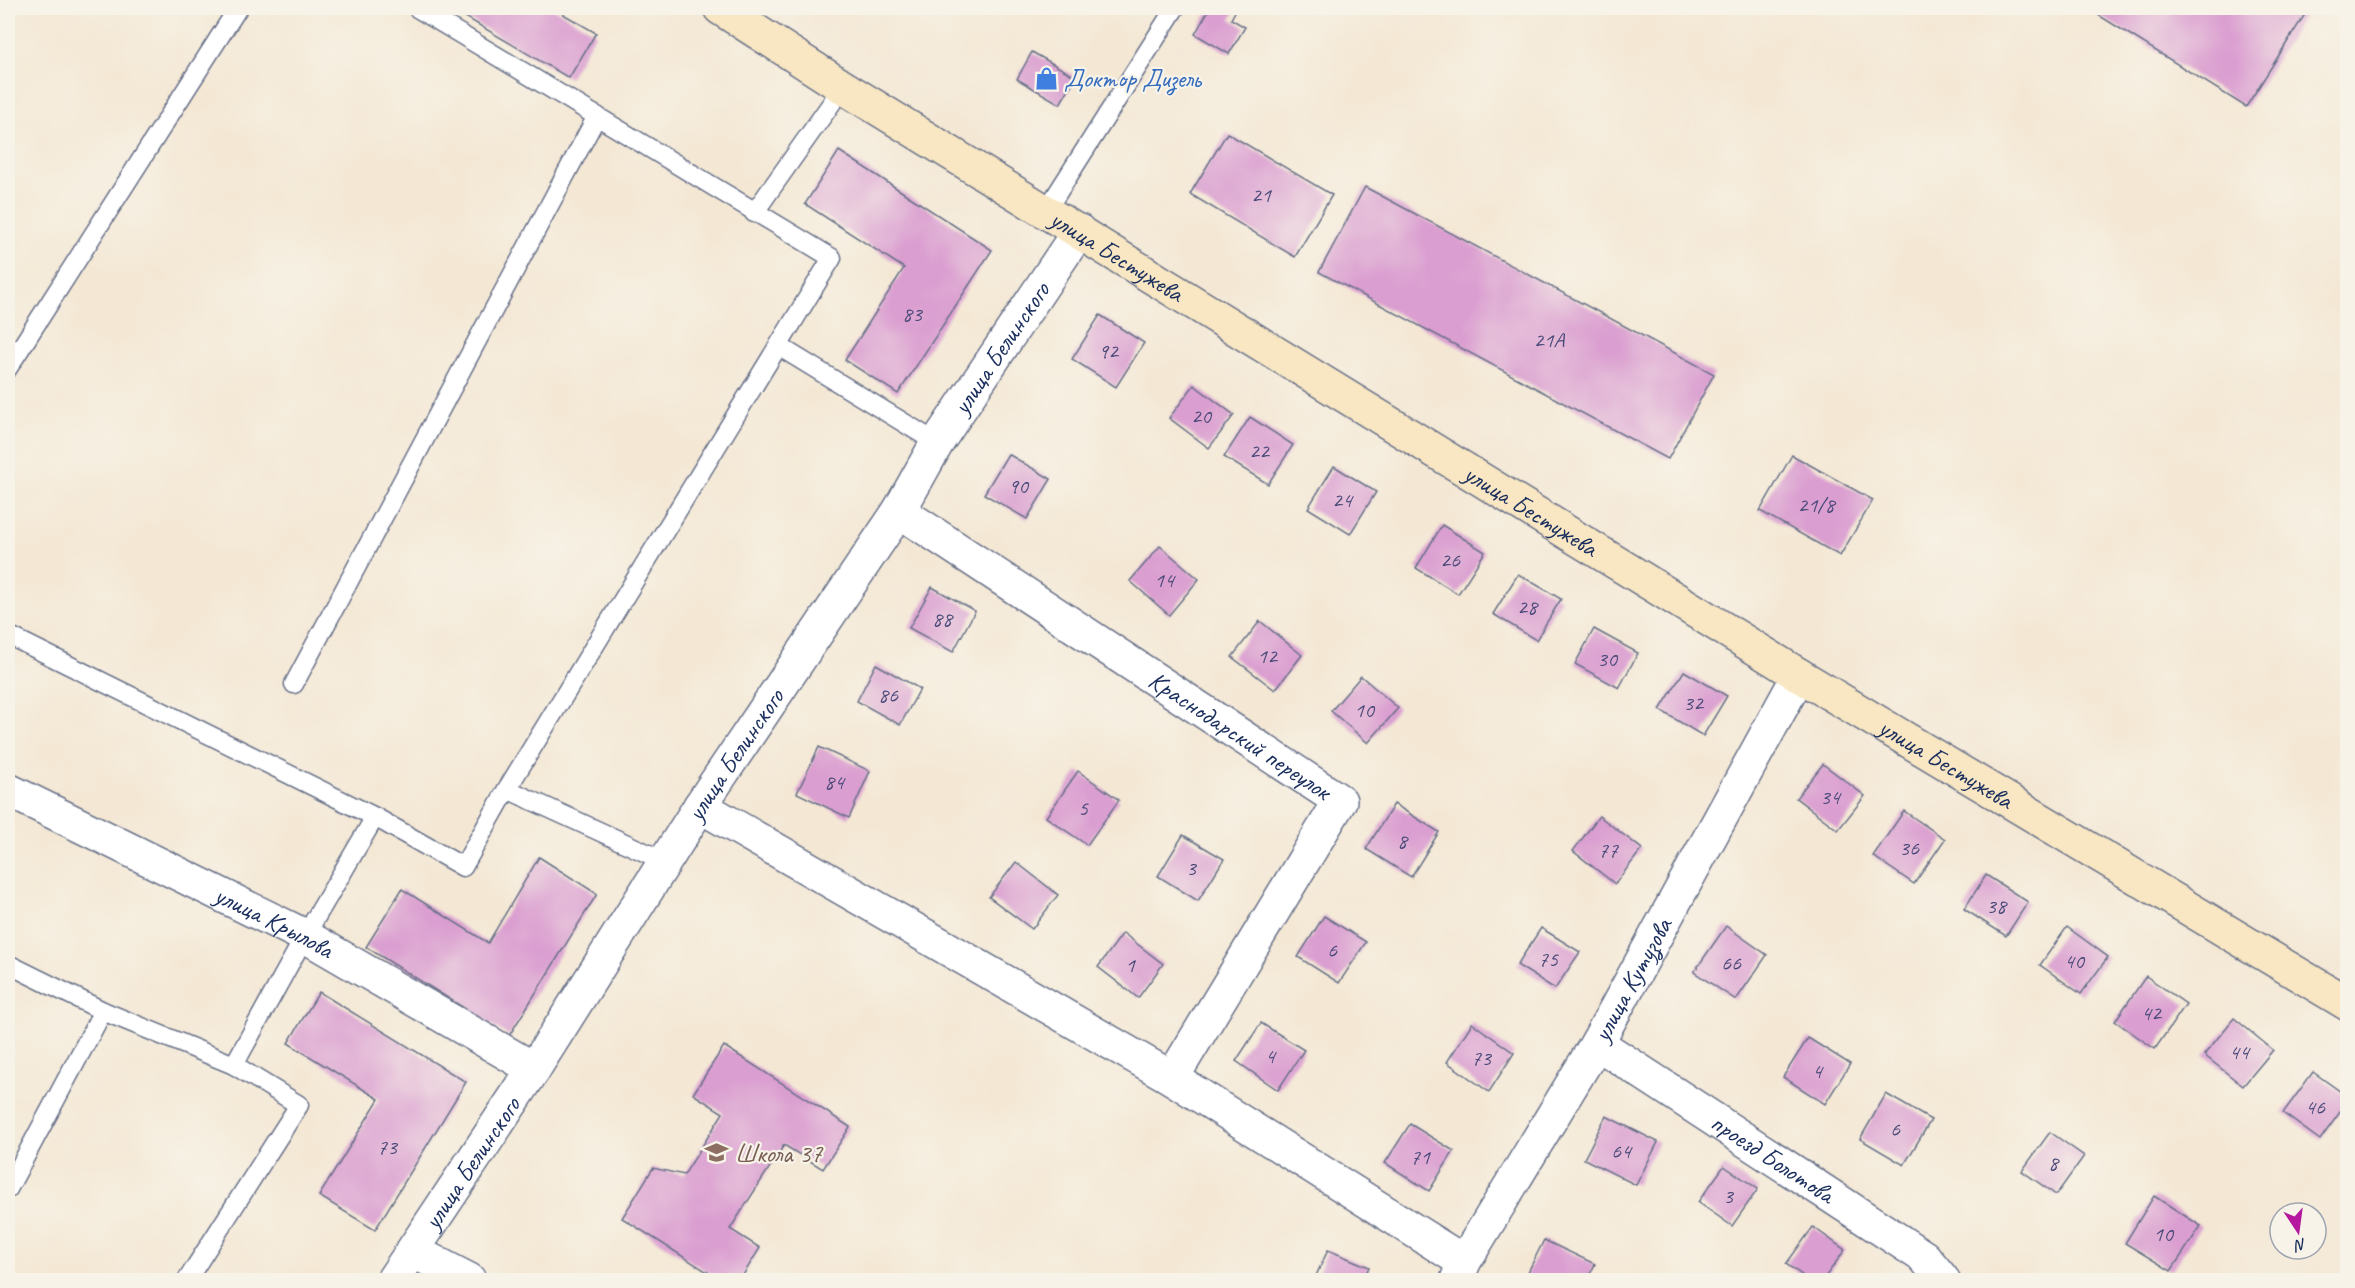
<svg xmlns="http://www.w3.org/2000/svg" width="2355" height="1288" font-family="Caveat,sans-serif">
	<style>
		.building { fill: #da9ed0 }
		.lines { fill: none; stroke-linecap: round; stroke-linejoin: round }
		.lane-casing { stroke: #677088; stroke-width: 21 }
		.street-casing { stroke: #677088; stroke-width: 36 }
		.secondary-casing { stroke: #677088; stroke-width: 36 }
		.lane { stroke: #fff; stroke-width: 18 }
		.street { stroke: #fff; stroke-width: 33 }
		.secondary { stroke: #f9e7c3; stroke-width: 33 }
		.labels { text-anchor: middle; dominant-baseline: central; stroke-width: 4.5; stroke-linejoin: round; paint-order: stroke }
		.number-label { font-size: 22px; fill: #4b4b7a }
		.shop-label { font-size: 26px; fill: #366cbe; stroke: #f7f3e8; text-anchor: start }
		.street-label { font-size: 26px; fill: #1b2f5e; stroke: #f7f3e8 }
		.education-label { font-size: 26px; fill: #785e54; stroke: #f7f3e8; text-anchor: start }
	</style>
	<rect width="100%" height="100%" fill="#f7f3e8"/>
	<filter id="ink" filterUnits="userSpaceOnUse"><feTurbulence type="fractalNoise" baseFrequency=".0167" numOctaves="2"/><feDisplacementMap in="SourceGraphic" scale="12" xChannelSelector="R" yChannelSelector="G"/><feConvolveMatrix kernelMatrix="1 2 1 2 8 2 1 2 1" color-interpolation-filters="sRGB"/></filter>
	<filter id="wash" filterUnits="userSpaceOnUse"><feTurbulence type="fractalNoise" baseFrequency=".008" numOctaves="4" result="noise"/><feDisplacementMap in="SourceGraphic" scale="24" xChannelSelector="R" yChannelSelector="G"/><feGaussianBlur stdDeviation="1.35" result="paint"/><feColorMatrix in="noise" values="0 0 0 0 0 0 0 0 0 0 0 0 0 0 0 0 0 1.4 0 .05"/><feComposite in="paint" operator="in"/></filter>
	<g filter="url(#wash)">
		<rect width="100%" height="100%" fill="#f4e8d5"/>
		<g id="blocks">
			<!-- building -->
			<g class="building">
				<polygon points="450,8 553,8 596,33 569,78"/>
				<polygon points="1210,8 1237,8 1231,19 1245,27 1229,54 1195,34"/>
				<polygon points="2087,8 2309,8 2246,107"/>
				<polygon points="1032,52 1076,77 1060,104 1017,79"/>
				<polygon points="1227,133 1332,195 1295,257 1190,194"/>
				<polygon points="839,151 992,250 898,394 845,360 904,268 805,204"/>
				<polygon points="1365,187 1714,374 1668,459 1319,272"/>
				<polygon points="1100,315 1144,343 1116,387 1072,359"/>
				<polygon points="1194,385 1234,415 1209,448 1169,418"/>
				<polygon points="1250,417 1293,445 1268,484 1224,457"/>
				<polygon points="1008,454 1051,479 1027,519 984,494"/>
				<polygon points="1792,455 1873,500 1840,556 1760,511"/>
				<polygon points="1334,466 1376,492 1350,534 1308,508"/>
				<polygon points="1442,525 1485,552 1458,594 1416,568"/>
				<polygon points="1160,546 1199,579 1169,615 1130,581"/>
				<polygon points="1518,574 1561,599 1536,640 1493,614"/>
				<polygon points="932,587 975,611 953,652 909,628"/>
				<polygon points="1260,621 1302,655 1275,690 1232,657"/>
				<polygon points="1594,629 1638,653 1619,688 1575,664"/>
				<polygon points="876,664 920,689 900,725 857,701"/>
				<polygon points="1684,671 1727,696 1703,736 1660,710"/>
				<polygon points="1361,676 1398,708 1368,743 1331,711"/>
				<polygon points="819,747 870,771 849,818 797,793"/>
				<polygon points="1823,764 1865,796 1838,830 1796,798"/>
				<polygon points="1078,771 1119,800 1087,845 1046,817"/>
				<polygon points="1394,804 1439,832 1411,877 1366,849"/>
				<polygon points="1904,811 1945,839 1914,884 1873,856"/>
				<polygon points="1599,816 1642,849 1615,884 1573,851"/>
				<polygon points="1183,835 1224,859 1198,901 1158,876"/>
				<polygon points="539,857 597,894 509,1036 366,947 402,889 488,943"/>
				<polygon points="1016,862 1058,895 1032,929 989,897"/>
				<polygon points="1986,875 2028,902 2006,936 1964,909"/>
				<polygon points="1324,916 1366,942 1339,983 1298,957"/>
				<polygon points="1726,926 1767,955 1736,1000 1694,972"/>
				<polygon points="2067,927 2108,957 2081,994 2040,965"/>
				<polygon points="1541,928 1580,952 1555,989 1517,965"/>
				<polygon points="1123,933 1163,964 1138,998 1098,967"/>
				<polygon points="2146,976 2186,1004 2155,1049 2115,1021"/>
				<polygon points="319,992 466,1082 375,1230 319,1196 379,1099 288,1043"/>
				<polygon points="2234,1018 2273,1050 2243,1086 2204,1055"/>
				<polygon points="1261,1023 1304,1050 1278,1090 1236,1061"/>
				<polygon points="1472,1023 1514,1053 1489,1092 1447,1062"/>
				<polygon points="1808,1038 1850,1064 1825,1104 1783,1077"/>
				<polygon points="724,1046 850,1127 823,1169 784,1145 730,1229 760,1248 740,1280 720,1280 622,1218 653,1168 684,1175 723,1113 693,1094"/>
				<polygon points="2313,1072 2348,1097 2348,1101 2320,1140 2283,1113"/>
				<polygon points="1886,1094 1931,1120 1904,1165 1860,1139"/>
				<polygon points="1606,1116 1658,1142 1636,1185 1584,1159"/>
				<polygon points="1410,1124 1454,1151 1429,1191 1385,1163"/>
				<polygon points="2050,1132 2084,1156 2056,1195 2022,1171"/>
				<polygon points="1724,1166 1758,1189 1732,1226 1698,1202"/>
				<polygon points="2154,1196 2201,1226 2171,1271 2125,1243"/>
				<polygon points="1813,1227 1845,1250 1823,1280 1809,1280 1786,1264"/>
				<polygon points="1544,1240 1595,1264 1587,1280 1524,1280"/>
				<polygon points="1328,1250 1369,1267 1363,1280 1314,1280"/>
			</g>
		</g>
	</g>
	<g filter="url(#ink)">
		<use href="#blocks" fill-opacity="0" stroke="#677088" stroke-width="1.5"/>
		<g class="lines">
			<defs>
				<g id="lane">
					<polyline points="1046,211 1175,8"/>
					<polyline points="754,213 843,87"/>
					<polyline points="780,347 937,443"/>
					<polyline points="8,368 238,8"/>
					<polyline points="8,635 375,817 463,867 507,789 832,258 417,8"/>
					<polyline points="294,684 597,116"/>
					<polyline points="507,789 664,861"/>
					<polyline points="8,964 103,1011 234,1065 299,1105 187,1280"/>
					<polyline points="234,1065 305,936 375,817"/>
					<polyline points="8,1189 103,1011"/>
				</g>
				<g id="street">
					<path id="s1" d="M899,511L1340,801L1172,1078L1464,1262"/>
					<path id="s2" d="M8,790L305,936L534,1069"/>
					<polyline points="700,806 1172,1078"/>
					<path id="s3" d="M1597,1043L1924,1257L1943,1280"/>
					<polyline points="413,1251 469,1280"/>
					<path id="s4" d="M393,1280L534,1069L700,806L899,511L937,443L1079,231"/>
					<path id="s5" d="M1457,1280L1464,1262L1597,1043L1799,675"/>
				</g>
				<g id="secondary">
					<path id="s6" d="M720,8L843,87L1799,675L2348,1004"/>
				</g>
			</defs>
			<!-- lane casing -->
			<use href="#lane" class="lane-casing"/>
			<!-- street casing -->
			<use href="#street" class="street-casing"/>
			<!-- secondary casing -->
			<use href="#secondary" class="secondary-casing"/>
			<!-- lane -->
			<use href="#lane" class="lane"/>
			<!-- street -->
			<use href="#street" class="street"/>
			<!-- secondary -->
			<use href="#secondary" class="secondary"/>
		</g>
	</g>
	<!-- icons -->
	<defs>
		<symbol id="shop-bare" viewBox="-9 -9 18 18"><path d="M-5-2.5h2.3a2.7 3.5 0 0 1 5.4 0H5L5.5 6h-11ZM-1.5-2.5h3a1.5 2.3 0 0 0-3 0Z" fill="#3f7fe0" stroke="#f7f3e8" stroke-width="2.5" paint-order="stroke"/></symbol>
		<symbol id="school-bare" viewBox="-9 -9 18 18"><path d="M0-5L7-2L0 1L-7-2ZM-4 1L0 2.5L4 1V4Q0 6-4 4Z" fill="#8d6e63" stroke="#f7f3e8" stroke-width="2.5" paint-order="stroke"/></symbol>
	</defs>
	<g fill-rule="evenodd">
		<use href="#shop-bare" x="1030" y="62" width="33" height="33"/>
		<use href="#school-bare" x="700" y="1136" width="33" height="33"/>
	</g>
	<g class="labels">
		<!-- number labels -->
		<g class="number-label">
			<text x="1261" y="195">21</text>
			<text x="912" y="314">83</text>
			<text x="1549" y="340">21А</text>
			<text x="1108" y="351">92</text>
			<text x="1201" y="416">20</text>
			<text x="1259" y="451">22</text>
			<text x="1018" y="486">90</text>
			<text x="1342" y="500">24</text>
			<text x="1816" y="505">21/8</text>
			<text x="1450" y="560">26</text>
			<text x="1164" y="580">14</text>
			<text x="1527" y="607">28</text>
			<text x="942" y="619">88</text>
			<text x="1267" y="656">12</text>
			<text x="1607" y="659">30</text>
			<text x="888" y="695">86</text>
			<text x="1693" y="703">32</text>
			<text x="1364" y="710">10</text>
			<text x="834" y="782">84</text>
			<text x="1830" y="797">34</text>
			<text x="1083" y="808">5</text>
			<text x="1402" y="841">8</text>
			<text x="1909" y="848">36</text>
			<text x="1608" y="850">77</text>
			<text x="1191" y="868">3</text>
			<text x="1996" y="906">38</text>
			<text x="1332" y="950">6</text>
			<text x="1548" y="959">75</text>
			<text x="2074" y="961">40</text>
			<text x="1731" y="963">66</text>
			<text x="1130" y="965">1</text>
			<text x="2151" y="1013">42</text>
			<text x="2239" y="1052">44</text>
			<text x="1270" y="1056">4</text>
			<text x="1481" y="1058">73</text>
			<text x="1817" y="1071">4</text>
			<text x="2315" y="1107">46</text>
			<text x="1895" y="1129">6</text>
			<text x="387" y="1147">73</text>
			<text x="1621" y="1151">64</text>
			<text x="1420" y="1157">71</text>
			<text x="2053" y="1163">8</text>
			<text x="1728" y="1196">3</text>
			<text x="2163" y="1234">10</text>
		</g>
		<!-- shop labels -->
		<g class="shop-label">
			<text x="1064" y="78">Доктор Дизель</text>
		</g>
		<!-- street labels -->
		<g class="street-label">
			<text stroke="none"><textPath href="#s6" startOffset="468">улица Бестужева</textPath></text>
			<text stroke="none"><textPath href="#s4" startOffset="1113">улица Белинского</textPath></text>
			<text stroke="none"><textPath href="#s6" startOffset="954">улица Бестужева</textPath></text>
			<text stroke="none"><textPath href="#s1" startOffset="408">Краснодарский переулок</textPath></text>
			<text stroke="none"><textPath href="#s4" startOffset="627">улица Белинского</textPath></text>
			<text stroke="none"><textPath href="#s6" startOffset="1440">улица Бестужева</textPath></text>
			<text stroke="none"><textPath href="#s2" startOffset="297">улица Крылова</textPath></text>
			<text stroke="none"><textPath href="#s5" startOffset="348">улица Кутузова</textPath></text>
			<text stroke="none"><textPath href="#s3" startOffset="210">проезд Болотова</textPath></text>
			<text stroke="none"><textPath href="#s4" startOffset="141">улица Белинского</textPath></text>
		</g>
		<!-- education labels -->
		<g class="education-label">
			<text x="735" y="1153">Школа 37</text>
		</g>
	</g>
	<!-- margin -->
	<rect width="2355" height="1288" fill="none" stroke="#f7f3e8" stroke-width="30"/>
	<!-- north arrow -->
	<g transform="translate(2298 1231) rotate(167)"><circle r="28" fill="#f7f3e8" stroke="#9fa5b1" stroke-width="1.5"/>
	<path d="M0-4.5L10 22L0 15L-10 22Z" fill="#b5179e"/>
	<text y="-9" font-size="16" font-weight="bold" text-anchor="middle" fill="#1b2f5e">N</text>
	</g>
</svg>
